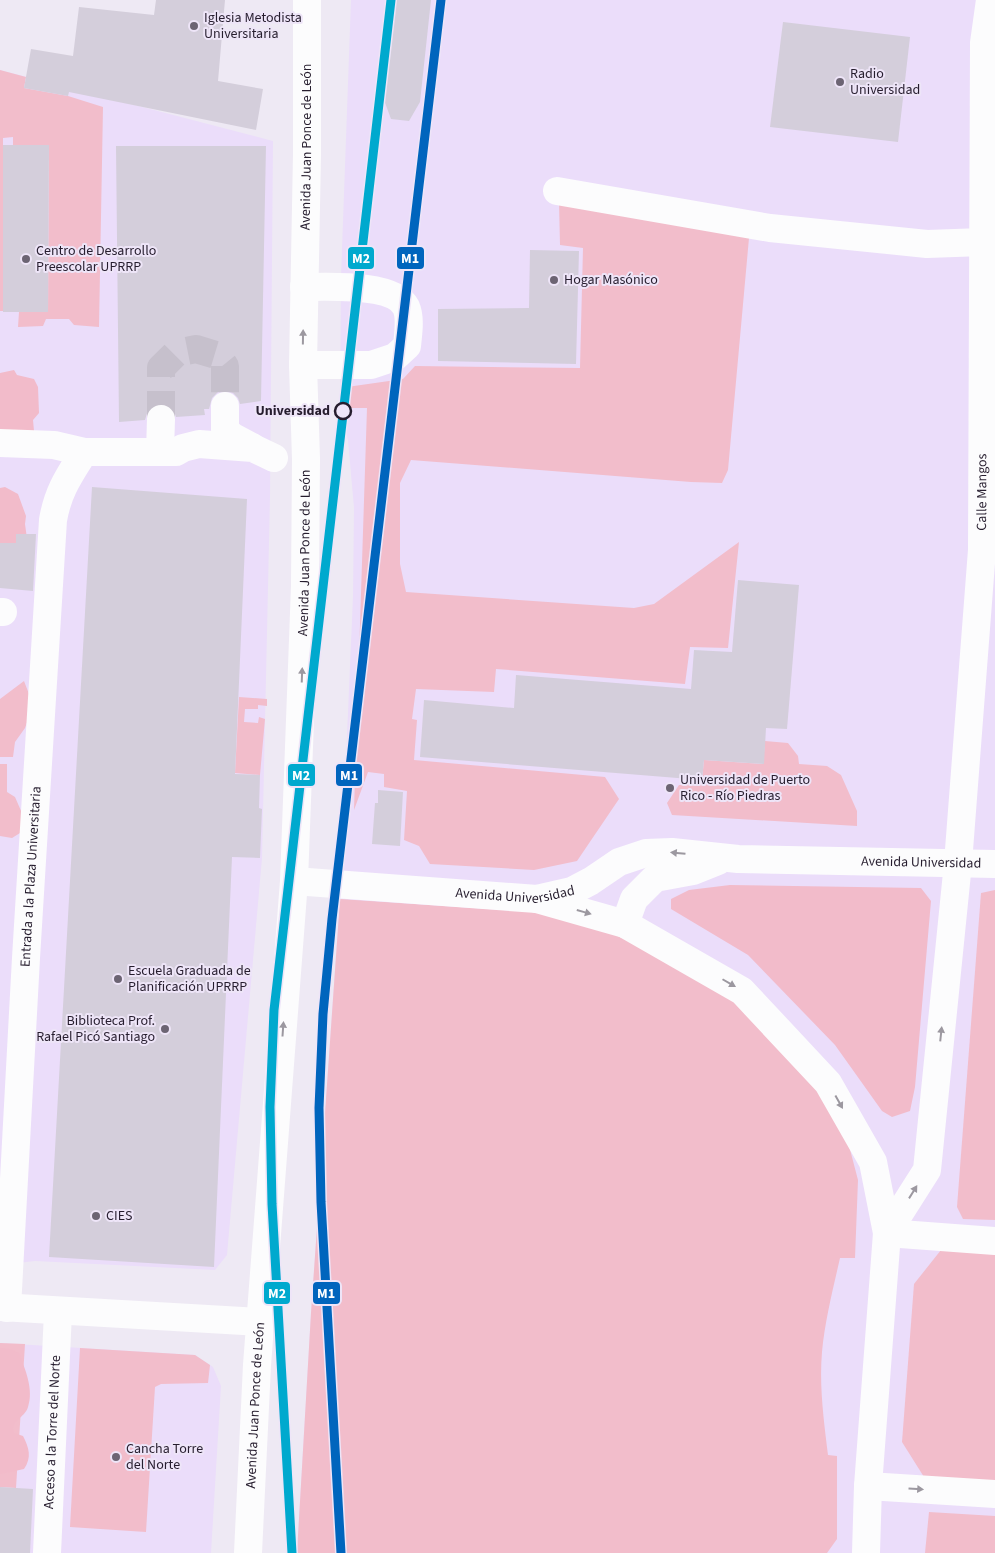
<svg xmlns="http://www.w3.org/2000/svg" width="995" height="1553" font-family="'Source Sans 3',sans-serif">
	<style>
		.built { fill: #ebddfa }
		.green { fill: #f2bdcb }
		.forest { fill: #f2bbca }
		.building { fill: #d4cedb }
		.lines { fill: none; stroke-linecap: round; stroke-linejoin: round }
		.minor-tunnel { stroke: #c6c0cc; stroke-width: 28; stroke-dasharray: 28 14; stroke-linecap: butt }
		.minor { stroke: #fcfcfd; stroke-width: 28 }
		.metro-1-casing { stroke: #eee5f8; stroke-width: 12 }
		.metro-2-casing { stroke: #eee5f8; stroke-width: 12 }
		.metro-1 { stroke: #0065bd; stroke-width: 9 }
		.metro-2 { stroke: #00a9ce; stroke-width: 9 }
		.oneway { fill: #9c98a0 }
		.poi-dot { fill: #6c6473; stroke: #eee5f8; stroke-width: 2 }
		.stop-dot { fill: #eee5f8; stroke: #261d2e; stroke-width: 2.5 }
		.labels { text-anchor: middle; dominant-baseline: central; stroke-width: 4; stroke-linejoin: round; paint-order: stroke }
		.poi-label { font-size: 14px; fill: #261d2e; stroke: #eee5f8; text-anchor: start }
		.street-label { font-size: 14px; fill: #261d2e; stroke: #eee5f8 }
		.stop-label { font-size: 14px; font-weight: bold; fill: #261d2e; stroke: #eee5f8; text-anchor: end }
		.line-badge { stroke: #eee5f8; stroke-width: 2 }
		.badge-label { font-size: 14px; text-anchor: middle; font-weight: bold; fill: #fff }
	</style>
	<rect width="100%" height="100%" fill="#eee9f4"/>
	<!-- built -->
	<g class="built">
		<polygon points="351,0 995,0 995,1553 297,1553 311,1313 340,899 353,596 354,508 348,440 340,410 341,277"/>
		<polygon points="0,70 273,141 270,497 262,858 227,1255 215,1270 35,1261 0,1265"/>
		<polygon points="0,1343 195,1355 213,1367 221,1386 211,1553 0,1553"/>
	</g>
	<!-- green -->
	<g class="green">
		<polygon points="0,70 26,77 24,88 68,96 103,107 99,327 74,325 69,319 46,319 43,326 18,327 19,312 48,312 49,145 13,145 13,137 3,138 3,311 0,311"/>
		<polygon points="559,202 749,238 728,470 722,483 691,482 411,460 400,483 400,564 406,592 634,608 654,604 739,542 728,648 690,647 685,684 496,669 494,692 416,689 412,719 417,720 414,760 605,777 619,799 577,861 534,870 430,864 419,846 404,840 407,791 384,787 384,774 368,772 354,810 367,408 346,408 347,387 403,379 415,366 580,368 583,248 560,245"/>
		<polygon points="24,681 29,694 29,717 25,728 15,742 13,757 0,757 0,699"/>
		<polygon points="239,697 267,699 267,706 258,705 258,709 245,709 244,722 258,723 259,717 265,719 260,775 235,773"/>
		<polygon points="765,741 788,743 798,756 799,764 827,766 841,775 857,811 857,826 672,815 667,803 679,785 685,785 689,779 702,780 704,760 763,764"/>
		<polygon points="0,764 7,764 7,792 15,797 25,820 20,833 12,838 0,836"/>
		<polygon points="995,890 995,1220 963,1219 957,1207 981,893"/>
		<path d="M340,899L549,913L632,937L736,998L821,1088L847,1138L858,1180L855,1258H840C833,1289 825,1320 822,1352C819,1386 824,1422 828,1455L837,1456V1539L827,1553H297L311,1313Z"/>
		<polygon points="941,1250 995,1253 995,1481 924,1477 902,1442 914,1284"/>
		<polygon points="0,1343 25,1344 16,1488 0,1487"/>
		<polygon points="80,1348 195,1355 210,1365 208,1383 161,1384 155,1387 146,1532 70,1527"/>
		<polygon points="929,1512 995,1516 995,1553 925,1553"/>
	</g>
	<!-- forest -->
	<g class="forest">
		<polygon points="14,370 17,375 34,379 38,387 39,413 33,420 34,431 0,437 0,373"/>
		<polygon points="5,487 18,494 26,516 25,524 28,546 0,553 0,488"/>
		<polygon points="730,885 921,888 931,901 915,1087 910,1111 892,1117 882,1111 835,1045 748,955 671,909 671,899 689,890"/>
		<path d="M0,1348L10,1349L19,1353C25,1369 34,1389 28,1407C25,1418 10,1420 14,1433L23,1436C29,1448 32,1457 24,1469L1,1474H0Z"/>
	</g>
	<!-- building -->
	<g class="building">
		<polygon points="156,0 225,0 218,81 263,89 256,130 69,92 68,96 24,88 31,49 73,56 79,7 154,15"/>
		<polygon points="392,0 431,0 420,102 409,121 391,119 383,97"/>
		<polygon points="783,22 910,37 898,142 770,127"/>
		<polygon points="3,145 49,145 48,312 3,312"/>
		<polygon points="116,146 266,146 261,401 240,404 238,398 233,393 225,390 218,392 212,398 209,409 204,409 205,415 176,417 174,411 170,406 161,403 153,406 148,410 145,420 119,422"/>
		<polygon points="530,250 579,251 576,364 438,361 438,309 529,308"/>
		<polygon points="92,487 247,499 235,774 260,775 259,808 262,809 260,858 232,857 214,1267 49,1257"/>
		<polygon points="16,534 36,534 33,591 0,588 0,543 16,543"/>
		<polygon points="738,580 799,585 787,729 766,728 764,764 704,760 702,780 420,757 424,700 514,708 516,675 691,689 694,650 732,652"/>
		<polygon points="378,790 403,792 400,846 372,844 375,803 378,803"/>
		<polygon points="0,1487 33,1489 30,1553 0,1553"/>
	</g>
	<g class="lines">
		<!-- minor-tunnel -->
		<polyline class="minor-tunnel" points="161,419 161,368 176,353 196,349 216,355 225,366 225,406"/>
		<!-- minor -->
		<g class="minor">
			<polyline points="557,191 770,228 927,244 983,242"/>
			<path d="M303,365H371L395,357L407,346C408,335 411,318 406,307C394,283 328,287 304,287"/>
			<polyline points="225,406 225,430 233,437 252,447"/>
			<polyline points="0,443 54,445 84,452 176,452 183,448 199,444 253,448 274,458"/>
			<polyline points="160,452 161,419"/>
			<polyline points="0,612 3,612"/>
			<path id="s1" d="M294,881L537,899L572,891L591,881L619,862L646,853L672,852L738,859L995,864"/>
			<polyline points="537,899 625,924 742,991 828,1083 873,1162 887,1233 868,1486 866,1553"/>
			<polyline points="625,924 634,899 655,878 693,871 718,861"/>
			<path id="s2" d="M887,1233L927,1170L958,863L982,550L984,43L990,0"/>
			<polyline points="887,1233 995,1241"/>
			<polyline points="0,1307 260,1322"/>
			<path id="s3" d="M7,1308L26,958L53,520C58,491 69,476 84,452"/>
			<polyline points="868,1486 995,1494"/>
			<path id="s4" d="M47,1553L58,1312"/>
			<path id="s5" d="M248,1553L257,1365L294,881L305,586L306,459L303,365L307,154V0"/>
		</g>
		<defs>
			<polyline id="metro-1" points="341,1553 321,1202 319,1108 323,1014 332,919 441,0"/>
			<polyline id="metro-2" points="292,1553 272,1204 270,1107 274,1010 391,0"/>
		</defs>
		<!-- metro-1 casing -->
		<use href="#metro-1" class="metro-1-casing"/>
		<!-- metro-2 casing -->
		<use href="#metro-2" class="metro-2-casing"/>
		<!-- metro-1 -->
		<use href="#metro-1" class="metro-1"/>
		<!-- metro-2 -->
		<use href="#metro-2" class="metro-2"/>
	</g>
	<!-- one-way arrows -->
	<defs><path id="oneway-solid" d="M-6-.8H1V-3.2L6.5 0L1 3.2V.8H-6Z" transform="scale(1.25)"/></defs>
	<g class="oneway">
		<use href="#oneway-solid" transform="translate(303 337) rotate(-89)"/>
		<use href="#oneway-solid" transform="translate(302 675) rotate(-88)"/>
		<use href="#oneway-solid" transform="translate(678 853) rotate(-175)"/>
		<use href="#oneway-solid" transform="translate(584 912) rotate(16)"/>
		<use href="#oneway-solid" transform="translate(729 983) rotate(30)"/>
		<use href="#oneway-solid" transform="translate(283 1029) rotate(-86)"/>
		<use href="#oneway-solid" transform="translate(941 1034) rotate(-84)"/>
		<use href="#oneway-solid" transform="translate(839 1102) rotate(61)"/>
		<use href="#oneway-solid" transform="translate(913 1192) rotate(-58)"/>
		<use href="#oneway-solid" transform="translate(916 1489) rotate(4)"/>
	</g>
	<!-- markers -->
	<g class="poi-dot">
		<circle cx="194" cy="26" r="5"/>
		<circle cx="840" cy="82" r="5"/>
		<circle cx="26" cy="259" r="5"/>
		<circle cx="554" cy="280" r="5"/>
		<circle cx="670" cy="788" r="5"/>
		<circle cx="118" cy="979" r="5"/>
		<circle cx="165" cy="1029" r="5"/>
		<circle cx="96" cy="1216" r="5"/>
		<circle cx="116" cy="1457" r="5"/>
	</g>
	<circle class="stop-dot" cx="343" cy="411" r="8"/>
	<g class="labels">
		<!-- poi labels -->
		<g class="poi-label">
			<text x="204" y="18">Iglesia Metodista<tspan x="204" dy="16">Universitaria</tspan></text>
			<text x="850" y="74">Radio<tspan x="850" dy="16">Universidad</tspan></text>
			<text x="36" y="251">Centro de Desarrollo<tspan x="36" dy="16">Preescolar UPRRP</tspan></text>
			<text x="564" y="280">Hogar Masónico</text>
			<text x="680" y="780">Universidad de Puerto<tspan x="680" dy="16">Rico - Río Piedras</tspan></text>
			<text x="128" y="971">Escuela Graduada de<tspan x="128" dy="16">Planificación UPRRP</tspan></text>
			<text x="155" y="1021" text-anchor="end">Biblioteca Prof.<tspan x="155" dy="16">Rafael Picó Santiago</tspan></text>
			<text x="106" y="1216">CIES</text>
			<text x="126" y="1449">Cancha Torre<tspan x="126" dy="16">del Norte</tspan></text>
		</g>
		<!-- street labels -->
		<g class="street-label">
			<text stroke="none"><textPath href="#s5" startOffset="1408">Avenida Juan Ponce de León</textPath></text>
			<text stroke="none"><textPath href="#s2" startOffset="755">Calle Mangos</textPath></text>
			<text stroke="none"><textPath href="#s5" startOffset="1002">Avenida Juan Ponce de León</textPath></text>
			<text stroke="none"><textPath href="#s1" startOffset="639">Avenida Universidad</textPath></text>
			<text stroke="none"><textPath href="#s3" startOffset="432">Entrada a la Plaza Universitaria</textPath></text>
			<text stroke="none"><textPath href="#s1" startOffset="222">Avenida Universidad</textPath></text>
			<text stroke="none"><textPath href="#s5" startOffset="148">Avenida Juan Ponce de León</textPath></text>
			<text stroke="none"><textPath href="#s4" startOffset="121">Acceso a la Torre del Norte</textPath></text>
		</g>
		<!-- stop labels -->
		<g class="stop-label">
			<text x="330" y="411">Universidad</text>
		</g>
	</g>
	<g class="line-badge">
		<rect x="396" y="246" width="29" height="24" rx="5" fill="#0065bd"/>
		<rect x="347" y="246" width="28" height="24" rx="5" fill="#00a9ce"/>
		<rect x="335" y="763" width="28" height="24" rx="5" fill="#0065bd"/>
		<rect x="287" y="763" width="29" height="24" rx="5" fill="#00a9ce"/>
		<rect x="312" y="1281" width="29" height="24" rx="5" fill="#0065bd"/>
		<rect x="263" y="1281" width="28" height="24" rx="5" fill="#00a9ce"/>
	</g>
	<g class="badge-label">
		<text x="410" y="263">M1</text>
		<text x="361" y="263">M2</text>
		<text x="349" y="780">M1</text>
		<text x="301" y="780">M2</text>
		<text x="326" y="1298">M1</text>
		<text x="277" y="1298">M2</text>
	</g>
</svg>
